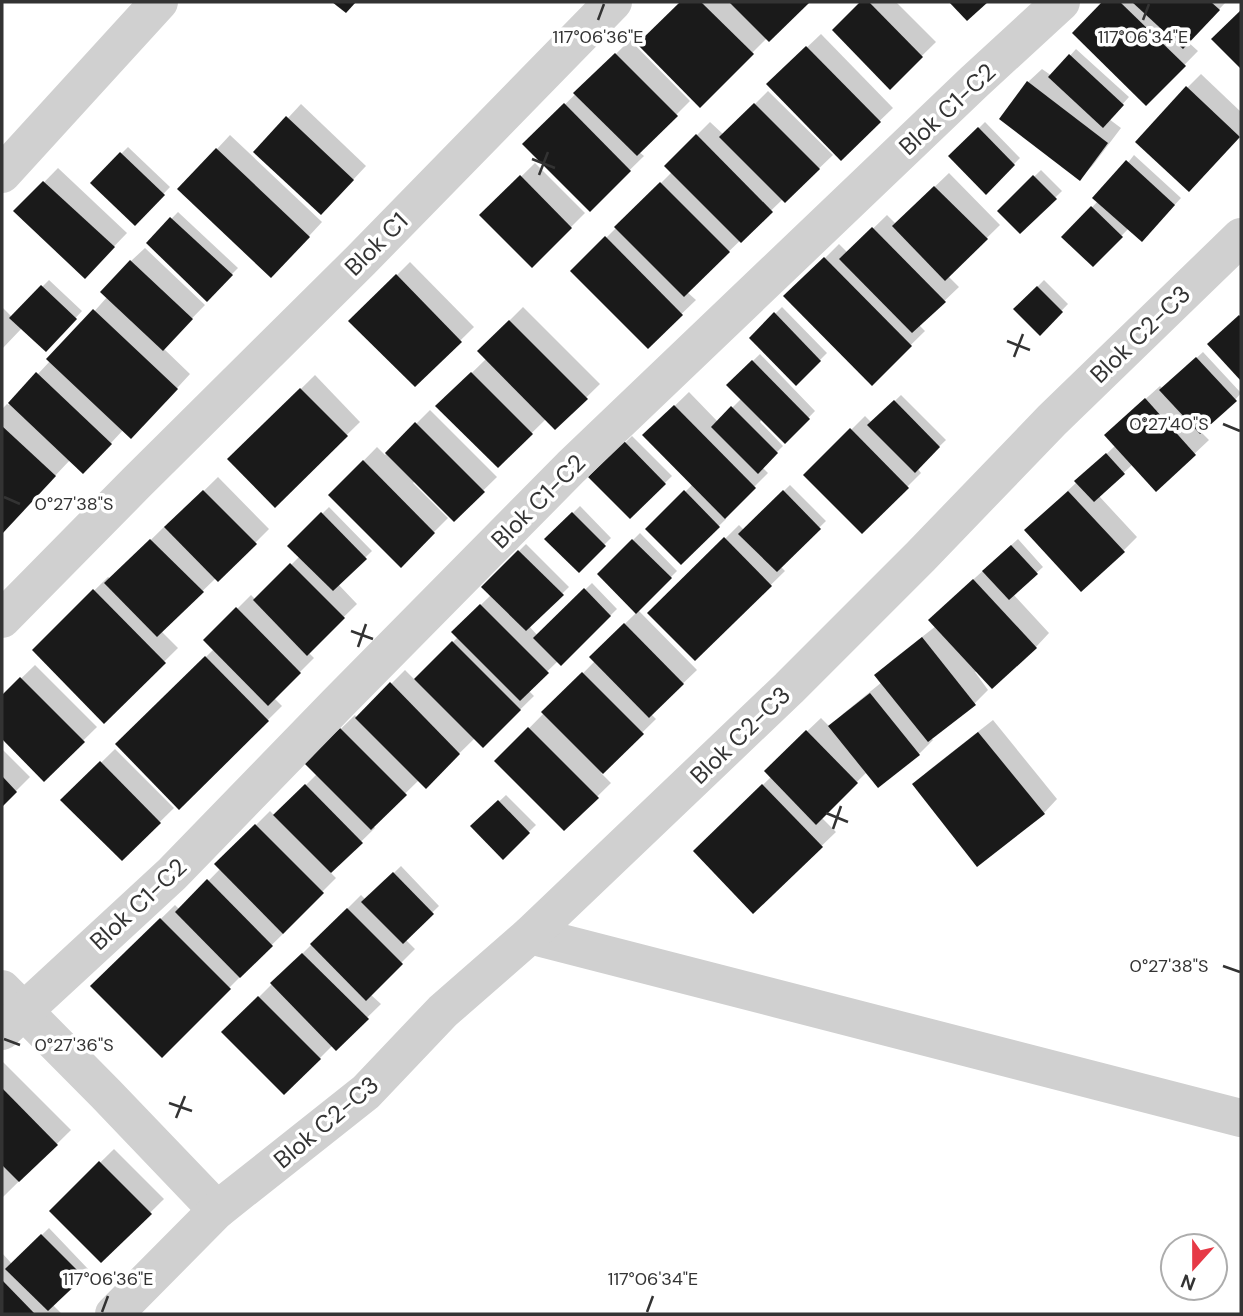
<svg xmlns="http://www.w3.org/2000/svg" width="1243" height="1316" font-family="'DM Sans',sans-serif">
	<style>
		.shadow { fill: #0003 }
		.building { fill: #1a1a1a }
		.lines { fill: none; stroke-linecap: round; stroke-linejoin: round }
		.minor { stroke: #d0d0d0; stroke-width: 38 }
		.ticks { fill: none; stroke: #333; stroke-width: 2.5 }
		.labels { text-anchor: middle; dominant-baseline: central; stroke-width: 7; stroke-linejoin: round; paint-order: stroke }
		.street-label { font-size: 24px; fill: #333; stroke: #fff }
		.ticks-label { font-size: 18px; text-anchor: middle; fill: #333; stroke: #fff; stroke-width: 7; stroke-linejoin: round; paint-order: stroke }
	</style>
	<rect width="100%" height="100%" fill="#fff"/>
	<!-- shadow -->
	<g class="shadow">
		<polygon points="682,2 808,2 769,40 767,38 700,105 639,44"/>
		<polygon points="863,2 896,2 936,42 890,87 834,30"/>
		<polygon points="1104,2 1226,2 1188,42 1198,51 1146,104 1074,33"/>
		<polygon points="821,34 893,108 841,158 782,71"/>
		<polygon points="630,40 690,101 639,152 644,156 590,209 525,144"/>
		<polygon points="1076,49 1129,97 1109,119 1121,128 1093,165 1080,179 1028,82 1042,69 1052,76"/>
		<polygon points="1201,74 1241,112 1241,134 1203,176 1187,88"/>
		<polygon points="768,91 833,155 785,201 783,199 687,292 696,300 648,346 573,271 672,172 666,166 710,122 724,135"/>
		<polygon points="301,104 366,166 335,199 288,118"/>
		<polygon points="985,122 1020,158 986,193 951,156"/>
		<polygon points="230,135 322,222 285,262 217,149"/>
		<polygon points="128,147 170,187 135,224 92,183"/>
		<polygon points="1134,155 1181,198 1142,240 1129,228 1093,265 1064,237 1098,201"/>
		<polygon points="535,163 585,213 532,266 482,215"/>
		<polygon points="58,168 127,233 98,263 16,211"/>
		<polygon points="1041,170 1062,191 1020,232 999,211"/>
		<polygon points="949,173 1000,225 948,276 959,287 919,325 925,331 872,383 786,297 839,244 848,253 887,215 896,224"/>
		<polygon points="178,212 238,268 207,299 148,243"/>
		<polygon points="145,248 205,305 163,348 190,374 145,423 124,429 97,458 70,460 2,532 2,409 7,404 9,405 51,360 108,296 131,261"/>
		<polygon points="410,262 474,327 415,385 351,321"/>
		<polygon points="49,280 82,311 46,350 22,328 2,349 2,307 12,317"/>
		<polygon points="1044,280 1068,304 1040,333 1016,309"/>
		<polygon points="523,307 600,384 555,428 546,419 498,466 438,406 486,359 479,351"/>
		<polygon points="782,307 827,353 796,384 751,338"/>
		<polygon points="1203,352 1241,393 1235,400 1200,431 1209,440 1156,490 1133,464 1099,496 1137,537 1123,551 1040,517 1116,445 1120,422 1160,386 1163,389"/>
		<polygon points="760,354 815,411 785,442 762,419 760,422 783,446 762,467 768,473 724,517 726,519 681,563 648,529 693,484 658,422 689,392 718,422 741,399 728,385"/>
		<polygon points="315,375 360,422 275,505 230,459"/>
		<polygon points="901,395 946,440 917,468 921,473 862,532 806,475 865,416 872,423"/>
		<polygon points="430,410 497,477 454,519 415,481 413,483 448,518 401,565 330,495 377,447 385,455"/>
		<polygon points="632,436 672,476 630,517 590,477"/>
		<polygon points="218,477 269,529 218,580 216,578 161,631 178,648 104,721 34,650 108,577 111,579 165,526 166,528"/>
		<polygon points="790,485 826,521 780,566 785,571 695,659 650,613 739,525 744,530"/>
		<polygon points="580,506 611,538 579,570 547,539"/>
		<polygon points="329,507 372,551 338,584 357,604 308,652 314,658 274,698 282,706 179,808 117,745 214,649 206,640 251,595 256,600 300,556 290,546"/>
		<polygon points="640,533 677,571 638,610 697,670 651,714 656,719 601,773 611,783 564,829 497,761 595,661 591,657 637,612 599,574"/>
		<polygon points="1018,539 1043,567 1013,594 1049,633 1036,647 975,672 988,690 975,703 931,738 933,740 919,754 867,772 821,817 836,832 754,911 695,851 772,776 780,757 821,718 830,727 844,713 882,682 877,676 890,662 936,626 944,606"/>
		<polygon points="526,544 569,587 529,626 538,636 592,583 617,609 561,664 558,661 528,690 534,696 483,746 475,738 426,786 419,780 373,825 375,828 330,872 336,878 284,930 286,931 243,973 243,974 162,1055 92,986 175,905 180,910 221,868 217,864 270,811 275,816 317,774 306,763 355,715 357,718 405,670 415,680 458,637 453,632 491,595 483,587"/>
		<polygon points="35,665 97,727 44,779 2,737 2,697"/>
		<polygon points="993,720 1057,799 1044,813 914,785 928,771"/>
		<polygon points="2,749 30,777 2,805"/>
		<polygon points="115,749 174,808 122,859 63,800"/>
		<polygon points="506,795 536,825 503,857 473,826"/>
		<polygon points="401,866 439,906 405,939 415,949 370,994 381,1004 336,1048 333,1045 285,1093 224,1032 361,895 366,900"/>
		<polygon points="2,1061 71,1130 2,1198"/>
		<polygon points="114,1149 164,1199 101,1261 51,1211"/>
		<polygon points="49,1228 89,1270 53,1305 62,1314 2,1314 2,1253 12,1264"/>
	</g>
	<!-- building -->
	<g class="building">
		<polygon points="332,2 356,2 346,13"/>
		<polygon points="680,2 701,2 754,54 700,108 637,44"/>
		<polygon points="729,2 807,2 809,3 769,42"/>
		<polygon points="860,2 869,2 923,57 890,90 832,30"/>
		<polygon points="949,2 988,2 967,21"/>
		<polygon points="1102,2 1120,2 1186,66 1146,106 1072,33"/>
		<polygon points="1132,2 1211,2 1220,10 1183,49"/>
		<polygon points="1241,10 1241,69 1211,39"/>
		<polygon points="806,46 881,122 841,161 766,84"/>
		<polygon points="615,53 678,116 637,156 573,93"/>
		<polygon points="1069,54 1124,105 1103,128 1048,77"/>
		<polygon points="1027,81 1108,143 1080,181 999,119"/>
		<polygon points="1186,86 1240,137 1189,192 1135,142"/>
		<polygon points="564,103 631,171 590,212 522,144"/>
		<polygon points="754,103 820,169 785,203 719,137"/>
		<polygon points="286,116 354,180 321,215 253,152"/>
		<polygon points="978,127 1015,165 986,195 948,156"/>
		<polygon points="696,134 773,212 741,243 664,166"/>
		<polygon points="216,148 310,237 271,278 177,189"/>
		<polygon points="120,152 165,195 135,226 90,183"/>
		<polygon points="1126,160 1175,205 1142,242 1092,198"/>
		<polygon points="520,175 572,228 532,268 479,215"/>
		<polygon points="1033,175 1057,199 1020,234 997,211"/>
		<polygon points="43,181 115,247 85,279 13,211"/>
		<polygon points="660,182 730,252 684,297 614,227"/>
		<polygon points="934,186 988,239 945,281 892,226"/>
		<polygon points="1091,206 1123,237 1093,267 1061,237"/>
		<polygon points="170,217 233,275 207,302 146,243"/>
		<polygon points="872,227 946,302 912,333 839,259"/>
		<polygon points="605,236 683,315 648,349 570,271"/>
		<polygon points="824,257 912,346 872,386 783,296"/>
		<polygon points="130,260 193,319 163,351 100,292"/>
		<polygon points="396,274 462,342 415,387 348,321"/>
		<polygon points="41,285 77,319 46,352 9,318"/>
		<polygon points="1037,286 1063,312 1040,336 1013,309"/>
		<polygon points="93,309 178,389 131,439 46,359"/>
		<polygon points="774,312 821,361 796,386 749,338"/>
		<polygon points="1239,315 1241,317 1241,381 1207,344"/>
		<polygon points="509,320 588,399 555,430 477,351"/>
		<polygon points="1196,357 1237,401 1200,434 1159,390"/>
		<polygon points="752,360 810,419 785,444 726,385"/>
		<polygon points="36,372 112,444 83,474 8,403"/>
		<polygon points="471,372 533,434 498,468 435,406"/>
		<polygon points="300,388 348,436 275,508 227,459"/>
		<polygon points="1145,398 1196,455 1156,492 1104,435"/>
		<polygon points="894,400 940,447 915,473 867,425"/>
		<polygon points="674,405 756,488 725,519 642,435"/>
		<polygon points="731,406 778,453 758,474 711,427"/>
		<polygon points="415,422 485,492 454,522 385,453"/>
		<polygon points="2,426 56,476 2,534"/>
		<polygon points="850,428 909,488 862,534 803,475"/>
		<polygon points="624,441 666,484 630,519 588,477"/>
		<polygon points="1106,453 1125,474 1094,502 1074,481"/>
		<polygon points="363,460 435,533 401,568 328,495"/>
		<polygon points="203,490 257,544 218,582 164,527"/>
		<polygon points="684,490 720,527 681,565 645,529"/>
		<polygon points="783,490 821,529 777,572 738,534"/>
		<polygon points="1068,491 1125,552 1081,592 1024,530"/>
		<polygon points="321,512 367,559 333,591 287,546"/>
		<polygon points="572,512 606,546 579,573 544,539"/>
		<polygon points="724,537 772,586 695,661 647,613"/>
		<polygon points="150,539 204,592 157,637 104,583"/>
		<polygon points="632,539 672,578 636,614 597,574"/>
		<polygon points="1011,545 1038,574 1009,600 982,571"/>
		<polygon points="518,550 564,595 526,631 481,587"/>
		<polygon points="290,563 345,618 307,656 253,600"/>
		<polygon points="973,579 1037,648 992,689 928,620"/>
		<polygon points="584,588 611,616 561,666 533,638"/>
		<polygon points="93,589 166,663 104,724 32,650"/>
		<polygon points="480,604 549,673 520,701 451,632"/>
		<polygon points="236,607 301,673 268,706 203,640"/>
		<polygon points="624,623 684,684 649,718 589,657"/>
		<polygon points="922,637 976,705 928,742 874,675"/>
		<polygon points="452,641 521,710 483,748 414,679"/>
		<polygon points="205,656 269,721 179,810 115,744"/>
		<polygon points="582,672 644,734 603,774 541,712"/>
		<polygon points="20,677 85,742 44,782 2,739 2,695"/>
		<polygon points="390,682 460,754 426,789 355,718"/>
		<polygon points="870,693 920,755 878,788 828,726"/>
		<polygon points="528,727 599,798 564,831 494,761"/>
		<polygon points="340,728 407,795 371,830 304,763"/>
		<polygon points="806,730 858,783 816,825 764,771"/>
		<polygon points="978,732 1045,814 977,867 912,784"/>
		<polygon points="100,761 161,823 122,861 60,800"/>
		<polygon points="2,776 17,792 2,807"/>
		<polygon points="305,784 363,843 331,873 273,815"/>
		<polygon points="762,784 823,847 753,914 693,851"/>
		<polygon points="498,800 530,833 503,860 470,826"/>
		<polygon points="255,824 324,893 283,934 214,864"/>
		<polygon points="393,872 434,914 403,944 361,902"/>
		<polygon points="207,879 273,946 240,978 175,912"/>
		<polygon points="347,908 403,964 366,1001 310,944"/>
		<polygon points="160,918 231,989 162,1058 90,986"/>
		<polygon points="302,953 369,1019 336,1051 270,983"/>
		<polygon points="258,996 321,1059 284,1095 221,1032"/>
		<polygon points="2,1088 58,1145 19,1182 2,1165"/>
		<polygon points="99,1161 152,1214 101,1263 49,1211"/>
		<polygon points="41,1234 84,1277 48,1311 5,1269"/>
		<polygon points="2,1280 35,1314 2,1314"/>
	</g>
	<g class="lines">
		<!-- minor -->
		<g class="minor">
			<polyline points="2,174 159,2"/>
			<polyline points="2,619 136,483 361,260 613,2"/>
			<polyline points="530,935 1241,1118"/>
			<polyline points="2,989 106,1094 217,1210"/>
			<polyline points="2,1031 172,874 337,704 571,467 974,82 1061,2"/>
			<polyline points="114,1314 217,1210 366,1092 443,1011 530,935 789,688 920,557 1052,420 1241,237"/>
		</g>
	</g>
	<!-- ticks -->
	<path class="ticks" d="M598,20L604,4M1143,20L1149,4M532,159L555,168M539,175L548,152M1007,341L1030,350M1014,357L1023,334M1223,424L1240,431M4,497L20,504M351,631L373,639M358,647L366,624M826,813L848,822M833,829L841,806M1223,966L1240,972M4,1039L20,1045M169,1103L192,1111M176,1118L185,1096M102,1312L108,1296M647,1312L653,1296"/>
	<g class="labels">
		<!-- street labels -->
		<g class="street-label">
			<text transform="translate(947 109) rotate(-43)">Blok C1-C2</text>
			<text transform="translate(376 244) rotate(-45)">Blok C1</text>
			<text transform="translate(1140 334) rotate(-44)">Blok C2-C3</text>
			<text transform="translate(538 501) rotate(-45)">Blok C1-C2</text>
			<text transform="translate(740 735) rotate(-44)">Blok C2-C3</text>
			<text transform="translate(138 904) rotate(-43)">Blok C1-C2</text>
			<text transform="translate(326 1122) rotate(-40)">Blok C2-C3</text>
		</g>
	</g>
	<g class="ticks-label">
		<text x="598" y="43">117°06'36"E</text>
		<text x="1143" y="43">117°06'34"E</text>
		<text x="1169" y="430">0°27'40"S</text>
		<text x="74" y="510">0°27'38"S</text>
		<text x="1169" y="972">0°27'38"S</text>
		<text x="74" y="1051">0°27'36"S</text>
		<text x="108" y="1285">117°06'36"E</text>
		<text x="653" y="1285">117°06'34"E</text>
	</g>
	<!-- border -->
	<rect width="1243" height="1316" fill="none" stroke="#333333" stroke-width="7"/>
	<!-- north arrow -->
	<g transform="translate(1194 1267) rotate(201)"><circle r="33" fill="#ffffff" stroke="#adadad" stroke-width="2"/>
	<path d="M0-5L12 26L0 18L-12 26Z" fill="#e63946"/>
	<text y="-10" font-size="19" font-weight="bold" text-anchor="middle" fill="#333333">N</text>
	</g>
</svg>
